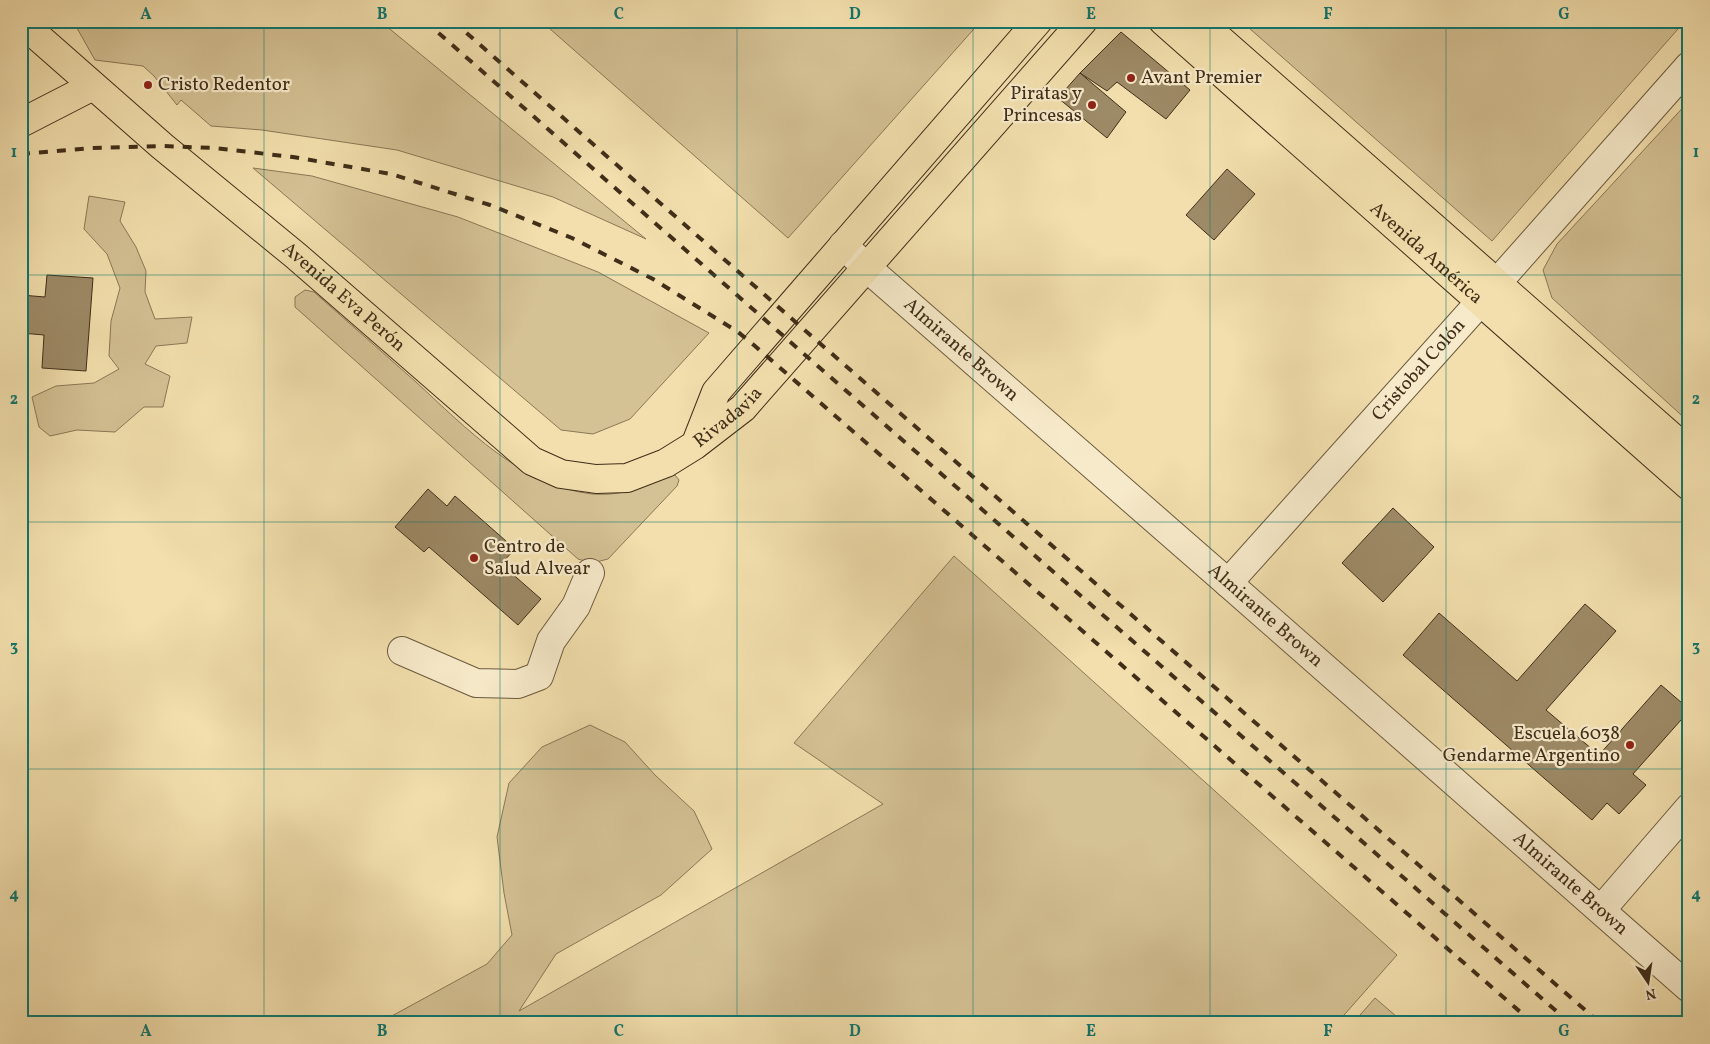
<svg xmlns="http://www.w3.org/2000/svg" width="1710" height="1044" font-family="Vollkorn,serif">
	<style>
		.green { fill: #d4c194; stroke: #8a7856 }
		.building { fill: #9d8a66; stroke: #402e19 }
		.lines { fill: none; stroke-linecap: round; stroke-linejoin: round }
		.minor-casing { stroke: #6c5a3e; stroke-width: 30 }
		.major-casing { stroke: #402e19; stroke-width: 30 }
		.minor { stroke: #f7eaca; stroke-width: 28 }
		.major { stroke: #f2dfad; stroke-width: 28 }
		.rail { stroke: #402e19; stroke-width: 4; stroke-dasharray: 9 9; stroke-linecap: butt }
		.grid { fill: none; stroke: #0f766e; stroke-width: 1; stroke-opacity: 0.55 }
		.poi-dot { fill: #8f2418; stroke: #f7eaca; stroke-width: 2 }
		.labels { text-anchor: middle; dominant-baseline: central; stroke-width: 4.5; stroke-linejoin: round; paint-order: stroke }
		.poi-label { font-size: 19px; fill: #402e19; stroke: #f7eaca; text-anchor: start }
		.street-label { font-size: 19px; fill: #402e19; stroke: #f7eaca }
		.neatline { fill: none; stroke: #0f766e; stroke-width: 2 }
		.grid-label { font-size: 16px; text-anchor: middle; font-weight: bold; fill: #0f766e }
	</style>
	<rect width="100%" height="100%" fill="#f2dfad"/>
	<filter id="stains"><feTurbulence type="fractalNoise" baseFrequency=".004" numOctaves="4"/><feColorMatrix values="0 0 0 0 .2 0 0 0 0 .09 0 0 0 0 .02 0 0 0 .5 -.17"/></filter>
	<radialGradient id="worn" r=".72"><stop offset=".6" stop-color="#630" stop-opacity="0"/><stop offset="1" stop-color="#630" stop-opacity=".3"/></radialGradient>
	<!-- green -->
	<g class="green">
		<polygon points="73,21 380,21 646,239 553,197 397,150 262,130 211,126 181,100 177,105 154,76 143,66 95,60"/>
		<polygon points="541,21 981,21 788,238"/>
		<polygon points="1241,21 1685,21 1492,241"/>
		<polygon points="1689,101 1689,422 1552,298 1543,270 1557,244"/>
		<polygon points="253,168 312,176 458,217 598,272 709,333 630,419 593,434 561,430"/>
		<polygon points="89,196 125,202 120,221 136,247 146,271 145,292 155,319 192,317 187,343 156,346 145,364 170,376 163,407 144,407 115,432 77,430 50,436 39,427 32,397 56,386 94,383 119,369 109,356 111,321 120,288 107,254 84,229"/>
		<path d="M305,290L314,292C348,322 382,352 416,382C466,428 521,486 592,494C622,496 643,488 668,475H675L679,480L677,486L608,559L592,563L578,559L295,307V297Z"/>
		<polygon points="954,556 1397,955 1337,1023 379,1023 487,964 512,935 504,893 497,837 509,783 542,747 590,725 625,742 655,775 694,811 712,849 661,895 556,954 519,1011 883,804 794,743"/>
		<polygon points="1375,998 1404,1023 1353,1023"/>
	</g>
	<!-- building -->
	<g class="building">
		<polygon points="1121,32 1190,90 1166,119 1117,82 1107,91 1080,73"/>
		<polygon points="1080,73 1126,112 1107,138 1058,98"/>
		<polygon points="1227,169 1255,194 1214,240 1186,215"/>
		<polygon points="47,275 93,278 86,371 42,368 44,335 21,333 21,295 45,297"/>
		<polygon points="428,489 447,506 455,496 515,549 501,564 541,599 518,625 429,547 424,552 395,527"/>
		<polygon points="1393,508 1434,547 1383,602 1342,563"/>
		<polygon points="1585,604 1616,631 1546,710 1599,755 1661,685 1689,709 1689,711 1633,774 1646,785 1619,814 1607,803 1592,820 1403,655 1439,613 1517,681"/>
	</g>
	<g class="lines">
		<defs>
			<g id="minor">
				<path id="s1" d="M843,245L866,267L1228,583L1689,988"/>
				<path id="s2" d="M1228,583L1480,302L1689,66"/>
				<polyline points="402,651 476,683 518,684 539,676 551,641 576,606 590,573"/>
				<polyline points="1601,910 1689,808"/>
			</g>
			<g id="major">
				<path id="s3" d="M1163,21L1689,486"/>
				<polyline points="1199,21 1689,452"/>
				<path id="s4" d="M21,22L162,146L295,255L532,461L561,474L596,479L627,478L666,463L695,445L743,408L1083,21"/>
				<polyline points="21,123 93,86"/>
				<polyline points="696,443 716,392 1038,21"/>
			</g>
		</defs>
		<!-- minor casing -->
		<use href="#minor" class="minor-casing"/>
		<!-- major casing -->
		<use href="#major" class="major-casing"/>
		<!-- minor -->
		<use href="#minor" class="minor"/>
		<!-- major -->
		<use href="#major" class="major"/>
		<!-- rail -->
		<g class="rail">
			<polyline points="425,21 796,347 1570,1023"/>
			<polyline points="453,21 808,333 1600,1023"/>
			<polyline points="21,154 92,148 162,146 214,148 293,157 391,174 490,205 572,238 653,279 738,332 755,346 1533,1023"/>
		</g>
	</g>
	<!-- grid -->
	<path class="grid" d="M264,21V1023M500,21V1023M737,21V1023M973,21V1023M1210,21V1023M1446,21V1023M21,275H1689M21,522H1689M21,769H1689"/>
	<!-- markers -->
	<g class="poi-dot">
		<circle cx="1131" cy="78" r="5"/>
		<circle cx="148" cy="85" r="5"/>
		<circle cx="1092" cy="105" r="5"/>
		<circle cx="474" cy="558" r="5"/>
		<circle cx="1630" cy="745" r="5"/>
	</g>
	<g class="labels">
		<!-- poi labels -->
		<g class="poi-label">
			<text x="1141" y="78">Avant Premier</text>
			<text x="158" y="85">Cristo Redentor</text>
			<text x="1082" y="94" text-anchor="end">Piratas y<tspan x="1082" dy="22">Princesas</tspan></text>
			<text x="484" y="547">Centro de<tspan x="484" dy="22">Salud Alvear</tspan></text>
			<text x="1620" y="734" text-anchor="end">Escuela 6038<tspan x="1620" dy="22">Gendarme Argentino</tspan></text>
		</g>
		<!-- street labels -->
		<g class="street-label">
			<text stroke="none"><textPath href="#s3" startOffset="351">Avenida América</textPath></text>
			<text stroke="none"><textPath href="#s4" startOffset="424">Avenida Eva Perón</textPath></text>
			<text stroke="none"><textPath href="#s1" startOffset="158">Almirante Brown</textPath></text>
			<text stroke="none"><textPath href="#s2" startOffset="286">Cristobal Colón</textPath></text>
			<text stroke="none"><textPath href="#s4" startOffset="891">Rivadavia</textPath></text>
			<text stroke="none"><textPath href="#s1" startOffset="562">Almirante Brown</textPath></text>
			<text stroke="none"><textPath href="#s1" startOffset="968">Almirante Brown</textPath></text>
		</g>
	</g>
	<!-- margin -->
	<rect width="1710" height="1044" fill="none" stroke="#f2dfad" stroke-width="55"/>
	<!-- north arrow -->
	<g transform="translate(1648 982) rotate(167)" stroke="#f7eaca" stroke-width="4" paint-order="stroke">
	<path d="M0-4L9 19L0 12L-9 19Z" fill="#402e19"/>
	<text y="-8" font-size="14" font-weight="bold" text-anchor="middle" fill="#402e19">N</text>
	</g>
	<rect x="28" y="28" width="1654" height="988" class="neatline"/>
	<g class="grid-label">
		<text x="146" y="19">A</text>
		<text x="382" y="19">B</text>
		<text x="619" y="19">C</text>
		<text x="855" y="19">D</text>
		<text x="1091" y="19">E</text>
		<text x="1328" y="19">F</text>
		<text x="1564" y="19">G</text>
		<text x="14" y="157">1</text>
		<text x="1696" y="157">1</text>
		<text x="14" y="404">2</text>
		<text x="1696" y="404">2</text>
		<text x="14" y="651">3</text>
		<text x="1696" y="651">3</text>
		<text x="14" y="899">4</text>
		<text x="1696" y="899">4</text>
		<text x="146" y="1036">A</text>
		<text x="382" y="1036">B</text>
		<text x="619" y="1036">C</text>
		<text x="855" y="1036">D</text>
		<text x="1091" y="1036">E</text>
		<text x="1328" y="1036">F</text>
		<text x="1564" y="1036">G</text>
	</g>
	<rect width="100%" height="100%" filter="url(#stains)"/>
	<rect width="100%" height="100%" fill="url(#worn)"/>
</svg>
